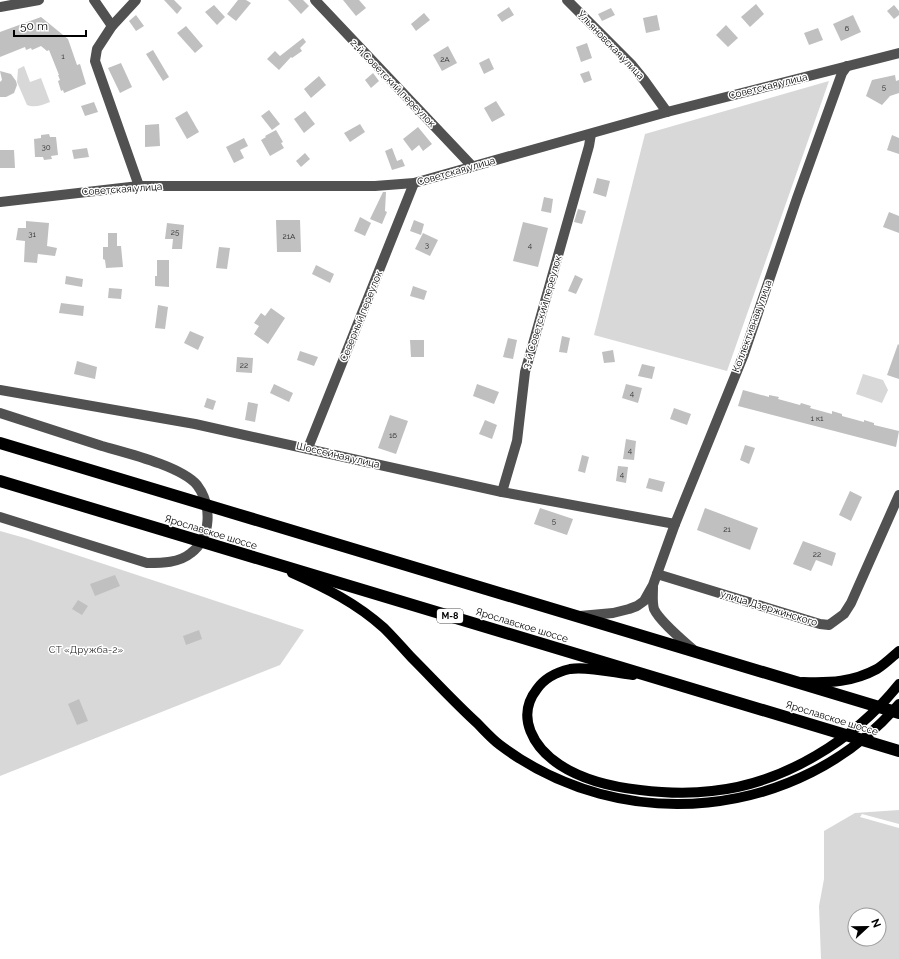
<svg xmlns="http://www.w3.org/2000/svg" width="899" height="959" font-family="Raleway,sans-serif">
	<style>
		.green { fill: #d8d8d8; fill-rule: evenodd }
		.building { fill: #c0c0c0 }
		.lines { fill: none; stroke-linecap: round; stroke-linejoin: round }
		.minor { stroke: #515151; stroke-width: 10 }
		.major { stroke: #000; stroke-width: 10 }
		.highway { stroke: #000; stroke-width: 12 }
		.labels { text-anchor: middle; dominant-baseline: central; stroke-width: 3; stroke-linejoin: round; paint-order: stroke }
		.number-label { font-size: 8px; fill: #303030 }
		.shield { fill: #fff; stroke: #4c4c4c; stroke-width: 1 }
		.shield-label { font-size: 9px; font-weight: bold; fill: #000 }
		.street-label { font-size: 10px; fill: #000; stroke: #fff }
		.park-label { font-size: 10px; fill: #2f2f2f; stroke: #fff }
	</style>
	<rect width="100%" height="100%" fill="#fff"/>
	<!-- green -->
	<g class="green">
		<path d="M24,66L30,82L41,78L50,102C43,105 34,108 27,105L17,82L18,69Z"/>
		<polygon points="829,81 727,371 594,335 645,134"/>
		<polygon points="863,374 883,380 888,390 882,403 856,394"/>
		<polygon points="0,531 25,538 304,630 280,665 0,776"/>
		<path d="M899,810V824L862,814L860,817L899,828V959H821L819,906L824,879V831L855,813ZM855,915H879V939H855Z"/>
	</g>
	<!-- building -->
	<g class="building">
		<polygon points="164,0 174,0 182,8 177,14"/>
		<polygon points="238,0 246,0 251,3 236,21 227,14"/>
		<polygon points="288,0 303,0 309,6 301,14"/>
		<polygon points="343,0 359,0 366,8 356,16"/>
		<polygon points="756,4 764,14 750,27 741,17"/>
		<polygon points="214,5 225,17 217,25 205,12"/>
		<polygon points="894,5 899,11 899,15 894,19 887,11"/>
		<polygon points="509,7 514,15 502,22 497,15"/>
		<polygon points="611,8 615,15 602,21 598,14"/>
		<polygon points="424,13 430,20 416,31 411,24"/>
		<polygon points="136,15 144,26 136,31 129,21"/>
		<polygon points="657,15 660,30 646,33 643,18"/>
		<polygon points="853,15 861,32 841,41 833,24"/>
		<polygon points="41,17 68,39 77,65 80,64 86,84 64,93 63,90 61,91 58,81 60,80 58,75 59,75 49,50 47,51 41,46 32,50 31,48 26,50 25,47 0,57 0,32"/>
		<polygon points="726,25 738,38 728,47 716,35"/>
		<polygon points="186,26 203,46 195,53 177,33"/>
		<polygon points="818,28 823,40 809,45 804,33"/>
		<polygon points="303,38 306,42 300,48 302,51 292,58 291,57 279,70 267,59 275,51 280,56"/>
		<polygon points="587,43 592,58 581,62 576,47"/>
		<polygon points="448,46 457,63 442,71 433,55"/>
		<polygon points="153,50 169,77 163,81 146,54"/>
		<polygon points="489,58 494,69 484,74 479,63"/>
		<polygon points="121,63 132,87 120,93 108,68"/>
		<polygon points="0,71 11,74 16,81 17,85 14,93 6,97 0,97 0,82 2,80"/>
		<polygon points="589,71 592,80 584,83 580,74"/>
		<polygon points="373,73 379,81 371,88 365,80"/>
		<polygon points="895,75 896,81 899,80 899,93 890,96 882,105 866,96 872,80"/>
		<polygon points="319,76 326,85 311,98 304,89"/>
		<polygon points="496,101 505,115 492,122 484,108"/>
		<polygon points="94,102 98,112 85,116 81,106"/>
		<polygon points="269,110 280,124 272,130 261,116"/>
		<polygon points="187,111 199,132 187,139 175,118"/>
		<polygon points="305,111 315,124 304,133 294,119"/>
		<polygon points="159,124 160,146 145,147 145,125"/>
		<polygon points="360,124 365,132 350,142 344,133"/>
		<polygon points="418,127 432,144 423,151 419,145 412,151 403,139"/>
		<polygon points="276,130 283,142 281,143 284,148 270,156 261,140 266,137 265,136"/>
		<polygon points="49,134 50,137 56,137 58,155 51,156 52,159 44,160 43,157 35,157 34,139 41,138 41,135"/>
		<polygon points="892,135 899,138 899,154 887,150"/>
		<polygon points="244,138 248,146 240,150 244,158 234,163 226,147"/>
		<polygon points="87,148 89,157 74,159 72,150"/>
		<polygon points="392,148 397,161 402,159 405,166 392,170 385,151"/>
		<polygon points="0,150 14,150 15,168 0,168"/>
		<polygon points="305,153 310,159 301,167 296,161"/>
		<polygon points="597,178 610,181 606,197 593,193"/>
		<polygon points="383,192 386,192 385,211 387,212 382,224 370,219"/>
		<polygon points="544,197 553,199 551,213 541,211"/>
		<polygon points="578,209 586,211 582,224 574,222"/>
		<polygon points="889,212 899,216 899,233 883,227"/>
		<polygon points="360,217 371,223 365,236 354,231"/>
		<polygon points="276,220 300,220 301,252 277,252"/>
		<polygon points="414,220 424,224 421,235 410,231"/>
		<polygon points="26,221 49,223 47,246 57,248 55,256 38,254 37,263 24,262 25,241 16,240 18,228 26,228"/>
		<polygon points="523,222 548,228 538,267 513,261"/>
		<polygon points="167,223 184,225 182,249 172,249 173,239 165,239"/>
		<polygon points="108,233 117,233 117,246 121,246 123,267 106,268 105,260 103,259 103,247 108,247"/>
		<polygon points="423,233 438,240 430,256 415,249"/>
		<polygon points="219,247 230,248 227,269 216,268"/>
		<polygon points="157,260 169,260 169,287 155,286 155,276 157,276"/>
		<polygon points="316,265 334,274 330,283 312,274"/>
		<polygon points="575,275 583,279 576,294 568,291"/>
		<polygon points="66,276 83,279 82,287 65,284"/>
		<polygon points="413,286 427,291 424,300 410,296"/>
		<polygon points="109,288 122,289 121,299 108,298"/>
		<polygon points="61,303 84,306 83,316 59,313"/>
		<polygon points="158,305 168,307 165,329 155,328"/>
		<polygon points="271,308 285,318 268,344 254,334 259,326 254,323 261,313 265,316"/>
		<polygon points="190,331 204,337 198,350 184,343"/>
		<polygon points="562,336 570,338 567,353 559,352"/>
		<polygon points="508,338 517,340 513,359 503,357"/>
		<polygon points="410,340 424,340 424,357 411,357"/>
		<polygon points="898,344 899,345 899,379 887,375"/>
		<polygon points="613,350 615,362 604,363 602,352"/>
		<polygon points="300,351 318,357 314,366 297,360"/>
		<polygon points="237,357 253,358 252,373 236,372"/>
		<polygon points="77,361 97,367 95,379 74,374"/>
		<polygon points="642,364 655,367 652,379 638,376"/>
		<polygon points="274,384 293,393 289,402 270,393"/>
		<polygon points="477,384 499,392 494,404 473,396"/>
		<polygon points="626,384 642,388 638,403 622,398"/>
		<polygon points="743,390 769,397 769,395 779,397 778,399 800,405 801,403 811,406 810,408 832,414 832,411 842,414 842,416 864,422 864,420 874,423 874,425 899,431 896,447 738,406"/>
		<polygon points="207,398 216,401 213,410 204,407"/>
		<polygon points="248,402 258,404 255,422 245,420"/>
		<polygon points="674,408 691,414 687,425 670,419"/>
		<polygon points="390,415 408,421 396,454 378,448"/>
		<polygon points="485,420 497,425 492,439 479,434"/>
		<polygon points="626,439 636,441 634,460 623,459"/>
		<polygon points="745,445 755,448 749,464 740,460"/>
		<polygon points="582,455 589,457 585,473 578,471"/>
		<polygon points="618,466 628,467 626,483 616,481"/>
		<polygon points="649,478 665,482 662,492 646,488"/>
		<polygon points="850,491 862,497 851,521 839,515"/>
		<polygon points="540,508 573,519 567,535 534,524"/>
		<polygon points="705,508 758,528 750,550 697,530"/>
		<polygon points="803,541 836,553 832,566 816,560 811,571 793,564"/>
		<polygon points="115,575 120,586 95,596 90,584"/>
		<polygon points="78,600 88,606 82,615 72,609"/>
		<polygon points="199,630 202,639 186,645 183,636"/>
		<polygon points="79,699 88,721 77,725 68,704"/>
	</g>
	<g class="lines">
		<!-- minor -->
		<g class="minor">
			<polyline points="94,0 112,26"/>
			<polyline points="136,0 112,26 97,49 95,61 139,186"/>
			<polyline points="315,0 472,166"/>
			<polyline points="567,0 631,64 644,80 667,112"/>
			<polyline points="0,7 39,0"/>
			<polyline points="0,202 139,186 375,186 414,183 667,112 899,53"/>
			<polyline points="0,390 195,424 502,492 675,524"/>
			<path d="M0,413C34,424 68,435 102,446C126,453 181,466 197,485C212,505 212,537 191,553C179,563 162,563 147,563L0,517"/>
			<polyline points="308,448 414,183"/>
			<polyline points="502,492 517,441 525,372 589,146 591,134"/>
			<polyline points="657,574 820,624 829,625 844,614 851,603 899,495"/>
			<path d="M653,587C653,595 652,602 654,609C660,622 685,642 696,652"/>
			<polyline points="580,616 613,613 629,609 637,606 644,601 653,585 675,524 744,354 797,198 842,73 847,66"/>
		</g>
		<!-- major -->
		<g class="major">
			<path d="M292,573C326,588 356,603 384,628C393,637 402,647 411,657C433,679 454,702 477,723C484,730 492,739 500,745C622,837 799,820 899,704"/>
			<path d="M633,675C615,673 587,666 570,669C557,672 544,679 537,689C515,717 534,748 560,765C583,780 613,787 640,790C664,793 688,794 712,791C784,784 855,739 899,684"/>
			<path d="M803,682C830,683 853,682 877,669C885,664 892,657 899,651"/>
		</g>
		<!-- highway -->
		<g class="highway">
			<polyline points="0,443 899,713"/>
			<polyline points="0,481 899,751"/>
		</g>
	</g>
	<g class="labels">
		<!-- number labels -->
		<g class="number-label">
			<text x="847" y="28">6</text>
			<text x="63" y="56">1</text>
			<text x="445" y="59">2А</text>
			<text x="884" y="87">5</text>
			<text x="46" y="147">30</text>
			<text x="175" y="232">25</text>
			<text x="32" y="234">31</text>
			<text x="289" y="236">21А</text>
			<text x="427" y="245">3</text>
			<text x="530" y="245">4</text>
			<text x="244" y="365">22</text>
			<text x="632" y="393">4</text>
			<text x="817" y="418">1 к1</text>
			<text x="393" y="435">16</text>
			<text x="630" y="450">4</text>
			<text x="622" y="474">4</text>
			<text x="554" y="521">5</text>
			<text x="727" y="529">21</text>
			<text x="817" y="554">22</text>
		</g>
		<!-- shield labels -->
		<rect class="shield" x="437" y="609" width="26" height="14" rx="3"/>
		<g class="shield-label">
			<text x="450" y="616">М-8</text>
		</g>
		<!-- street labels -->
		<g class="street-label">
			<text transform="translate(611 45) rotate(46)">Ульяновская улица</text>
			<text transform="translate(393 83) rotate(46)">2-й Советский переулок</text>
			<text transform="translate(768 86) rotate(-14)">Советская улица</text>
			<text transform="translate(456 171) rotate(-16)">Советская улица</text>
			<text transform="translate(122 189) rotate(-4)">Советская улица</text>
			<text transform="translate(542 312) rotate(-74)">3-й Советский переулок</text>
			<text transform="translate(361 316) rotate(-68)">Северный переулок</text>
			<text transform="translate(752 326) rotate(-70)">Коллективная улица</text>
			<text transform="translate(338 455) rotate(13)">Шоссейная улица</text>
			<text transform="translate(211 532) rotate(17)">Ярославское шоссе</text>
			<text transform="translate(769 608) rotate(17)">улица Дзержинского</text>
			<text transform="translate(522 625) rotate(17)">Ярославское шоссе</text>
			<text transform="translate(832 718) rotate(17)">Ярославское шоссе</text>
		</g>
		<!-- park labels -->
		<g class="park-label">
			<text x="86" y="649">СТ «Дружба-2»</text>
		</g>
	</g>
	<!-- north arrow -->
	<g transform="translate(867 927) rotate(68)"><circle r="19" fill="#ffffff" stroke="#999999"/>
	<path d="M0-3L7 15L0 10L-7 15Z" fill="#000000"/>
	<text y="-6" font-size="11" font-weight="bold" text-anchor="middle" fill="#000000">N</text>
	</g>
	<!-- scale -->
	<path d="M14 30v6h72v-6" fill="none" stroke="#000000" stroke-width="2"/>
	<text x="20" y="30" font-size="12" fill="#000000" stroke="#ffffff" stroke-width="3" paint-order="stroke">50 m</text>
</svg>
